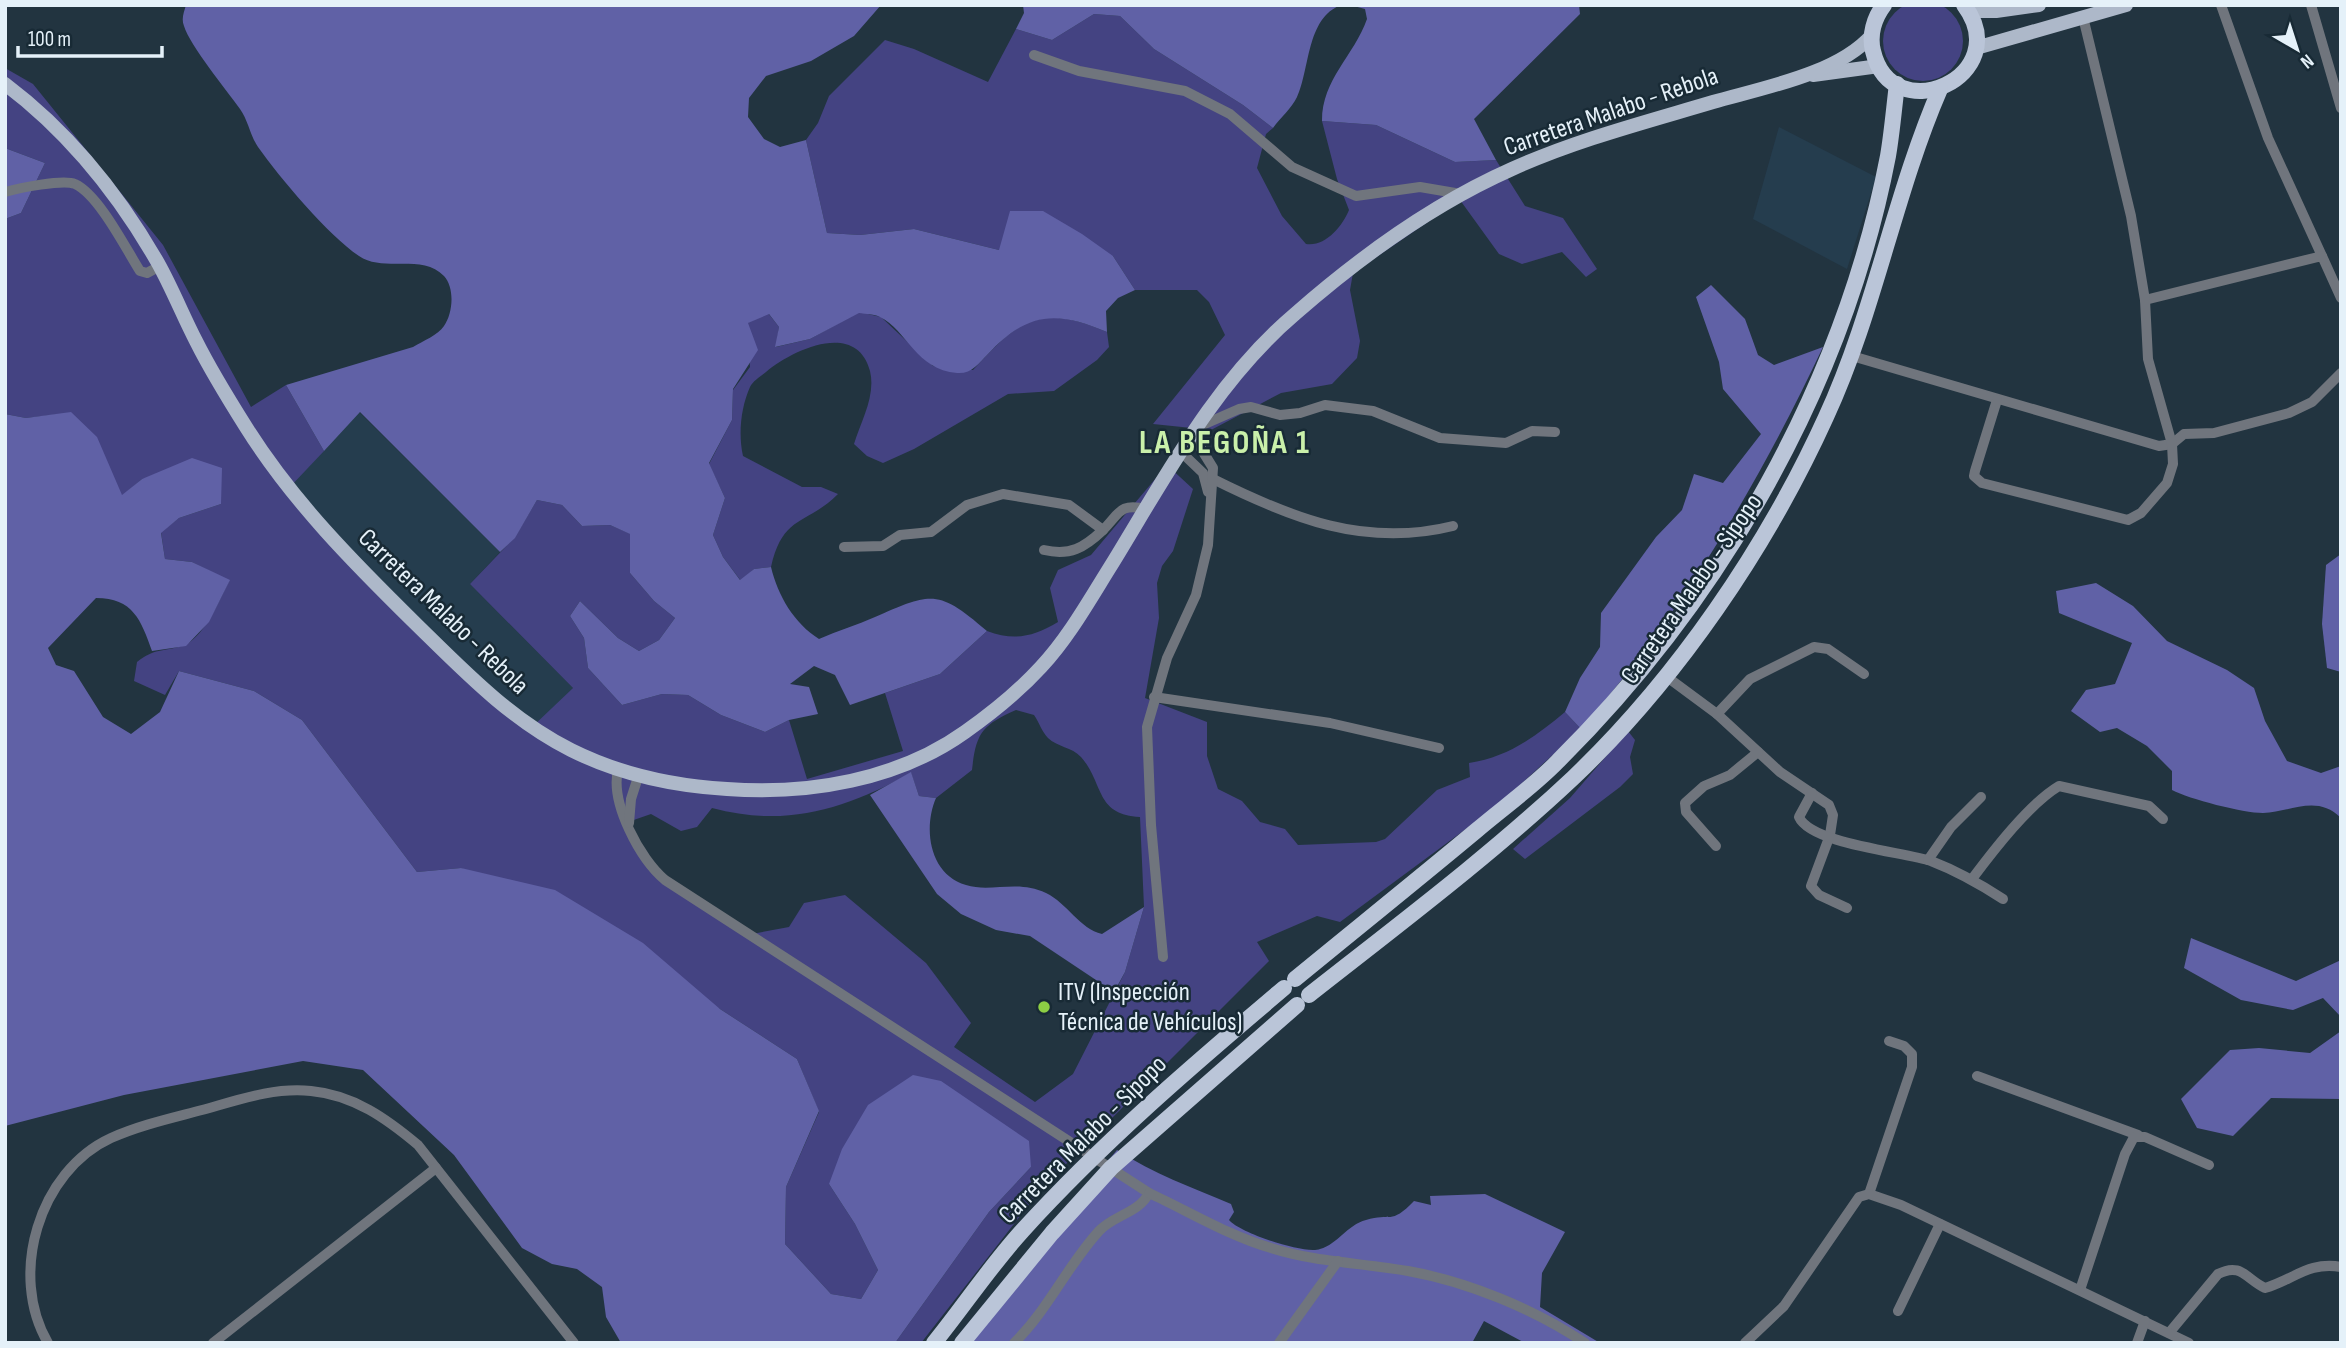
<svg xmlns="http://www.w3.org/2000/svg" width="2346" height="1348" font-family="'Sofia Sans Condensed',sans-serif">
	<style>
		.built { fill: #253d4e }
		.green { fill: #444382; fill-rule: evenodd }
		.forest { fill: #6061a6 }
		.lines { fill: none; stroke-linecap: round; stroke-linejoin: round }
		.minor { stroke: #70757d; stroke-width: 10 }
		.primary { stroke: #adb8c9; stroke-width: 14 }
		.trunk { stroke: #bac5d8; stroke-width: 16 }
		.poi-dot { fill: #8dce44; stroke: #182a35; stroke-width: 2.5 }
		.labels { text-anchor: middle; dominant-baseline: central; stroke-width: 5; stroke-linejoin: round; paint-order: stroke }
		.street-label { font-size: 26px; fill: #e5f1f9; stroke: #182a35 }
		.poi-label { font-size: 26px; fill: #e5f1f9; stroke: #182a35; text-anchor: start }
		.district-label { font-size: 33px; font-weight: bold; letter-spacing: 2px; fill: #caf0aa; stroke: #182a35 }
	</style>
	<rect width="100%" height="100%" fill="#223440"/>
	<!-- built -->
	<g class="built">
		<polygon points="1779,127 1876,177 1847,269 1753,219"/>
		<polygon points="359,412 500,552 470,584 573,688 532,729 469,679 290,487"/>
	</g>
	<!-- green -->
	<g class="green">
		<circle cx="1923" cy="41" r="40"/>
		<path d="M1094,14L1120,16L1154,49L1243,105L1273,128L1266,134L1257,168L1282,216L1306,244C1325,247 1342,227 1349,210L1337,179L1322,121L1376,125L1455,162L1496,160L1525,206L1563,218L1597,269L1586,277L1562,252L1522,264L1499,254L1460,200L1353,273L1350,290L1360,341L1357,358L1332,384L1281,393L1211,430L1153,424L1225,335L1209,302L1197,290H1135L1113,256L999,250L914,229L860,235L827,233L806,140L818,123L829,96L885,40L914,49L988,82L1016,29L1052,40Z"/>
		<path d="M5,68L33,84L163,245L251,407L286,385L324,451L290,487L324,528L531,728L573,688L470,584L515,537L537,500L562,505L582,526L610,525L631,534L630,573L654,601L675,618L659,640L639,651L618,638L580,601L570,616L584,638L588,668L622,705L662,694L688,695L721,715L765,732L789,720L807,779L903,751L885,693L940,674L987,631C1014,641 1033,637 1058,622L1050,588L1058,570L1091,555L1167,465L1193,489L1173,551L1162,566L1157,583L1159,618L1145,698L1207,722V756L1218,789L1242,801L1260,822L1285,829L1298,845L1376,842L1385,839L1437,790L1470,777L1469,763C1508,757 1535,737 1565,712L1581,729L1497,806L1340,922L1317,916L1257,942L1269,961L1042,1188L921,1343H895L989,1212L1031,1167L829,1184L855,1224L878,1270L861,1299L831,1294L785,1244L786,1187L819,1112L797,1059L720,1009L461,868L417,872L302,720L254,691L179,671L165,695L134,681L137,662C155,648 162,652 182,646C203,640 220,599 229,581L192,562L165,559L161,532L179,518L221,504V468L142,479L122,496L71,413L26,418L5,414V219L21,213L45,163L5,148ZM1016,710L1034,715C1039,722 1042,732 1048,738C1057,747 1072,747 1081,757C1104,783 1095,815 1140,817L1144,907L1125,972L1073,1074L1035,1102L954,1047L971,1023L926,963L845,895L804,903L789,927L752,934L662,877L628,822L651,814L681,831L697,827L712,808C787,828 845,809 911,773L919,796L936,798L972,770C976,733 982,725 1016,710Z"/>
		<path d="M859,312L881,317L933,366L973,370C1019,319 1040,303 1107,332L1109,347L1097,360L1054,391L1008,394L914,449L883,463L867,456L854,444C861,421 876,396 870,371C856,319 791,351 766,372C761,376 753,381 750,387C741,407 738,434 743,456L802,487H821L838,494C806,526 783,514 771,567L754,569L741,581L723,557L713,535L725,498L709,464L732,420L733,390L750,367L747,323L768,313L779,327L776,347L810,339Z"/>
		<polygon points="1628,731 1635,740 1630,757 1633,774 1620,787 1525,859 1513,849 1570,798"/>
	</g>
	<!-- forest -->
	<g class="forest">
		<path d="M186,5H881L854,36L811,61L766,76L749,98L748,117L764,139L780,147L806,140L827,233L860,235L914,229L999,250L1010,211H1043L1082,234L1113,256L1135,290L1118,298L1106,311L1107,332C1056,310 1027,312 988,354C978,364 972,374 957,373C916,370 907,330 880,317C875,314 865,314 859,313L810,339L775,347L779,327L769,314L748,323L758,350L733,389L732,420L709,463L725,498L713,535L723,557L740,580L754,569L771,567C778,596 794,623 819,639C837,631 857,625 875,617C932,592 938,589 987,631L940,674L850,705L835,675L814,666L790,684L809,687L818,714L789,720L765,732L721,715L688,695L662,694L622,705L588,668L584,638L570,616L580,601L618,638L639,651L659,640L675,618L654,601L630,573V534L610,525L582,526L562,505L537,500L515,538L500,552L360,412L324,451L286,385L413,347C423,341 438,335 444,326C453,313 455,288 444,276C422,253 384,273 359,256C328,235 280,178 258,147C250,135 248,120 240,109C226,89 190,46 184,26C181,19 184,12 186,5Z"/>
		<path d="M1023,5H1341C1306,18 1310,70 1297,97C1292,108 1280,118 1273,128L1243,105L1154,49L1120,16L1094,14L1052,40L1016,29L1024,13Z"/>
		<path d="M1350,5H1579L1580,14L1474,119L1496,160L1455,162L1376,125L1322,121C1322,79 1354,56 1367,19L1365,9Z"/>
		<polygon points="5,148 45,163 21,213 5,219"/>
		<path d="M1711,285L1745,319L1758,355L1774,365L1823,347C1758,485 1682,613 1581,729L1565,712L1580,678L1600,647L1601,613L1656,537L1682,510L1694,474L1723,483L1761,434L1723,389L1719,362L1696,297Z"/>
		<path d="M71,412L97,437L122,495L142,479L192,458L222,468L221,504L179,518L161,533L165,559L192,562L230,580L209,622L186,646L152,651C141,620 133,598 96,598L48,648L56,665L74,671L103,717L131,734L160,712L179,671L254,691L302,720L417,872L461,868L555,890L643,943L720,1009L797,1059L819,1111L786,1187L785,1244L831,1294L861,1299L878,1270L855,1224L829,1184L842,1149L868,1105L913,1075L941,1081L1029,1141L1031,1167L989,1212L895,1343H621L606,1317L602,1287L577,1269L552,1264L522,1248L454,1155L363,1070L303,1061L124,1095L5,1126V414L26,418Z"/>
		<polygon points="2341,554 2341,672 2327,668 2322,624 2326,565"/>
		<path d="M2096,583L2133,606L2167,641L2227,670L2254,688L2265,721L2287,761L2321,773L2341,766V818C2317,794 2291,812 2263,813C2243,813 2189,799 2172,790V771L2147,746L2117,728L2100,732L2071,711L2086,690L2115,684L2132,643L2059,613L2056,591Z"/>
		<path d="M911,772L919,796L936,798C923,828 929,874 966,885C991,893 1017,879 1046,893C1067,903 1080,929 1102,934L1144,907L1125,972L1114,992L1030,936L996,930L961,914L937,894L870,795Z"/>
		<polygon points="2191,938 2296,981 2341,960 2341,1017 2323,998 2293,1010 2241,1000 2184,968"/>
		<polygon points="2341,1031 2341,1099 2271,1098 2233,1136 2197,1128 2181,1099 2230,1050 2259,1048 2310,1053"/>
		<path d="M1117,1150C1154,1174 1191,1187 1231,1204L1234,1212L1229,1220C1240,1233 1305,1255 1320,1249C1338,1244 1347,1225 1366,1220C1391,1212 1390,1226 1414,1201L1431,1205L1430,1196L1485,1194L1565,1232L1542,1273L1540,1307L1600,1343H1525L1484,1321L1472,1343H956Z"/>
	</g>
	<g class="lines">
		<!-- minor -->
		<g class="minor">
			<polyline points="2221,5 2268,138 2322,256"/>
			<polyline points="2311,5 2341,108"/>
			<polyline points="1034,55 1079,71 1185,91 1230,114 1292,167 1356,196 1420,187 1461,194"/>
			<path d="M5,192C19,188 63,179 75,184C99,195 126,249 140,271L147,273L160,266"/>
			<polyline points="2145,300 2322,256 2341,298"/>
			<polyline points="1852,356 2159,446 2172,444 2184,434 2214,433 2289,413 2312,402 2341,373"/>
			<polyline points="1997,400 1975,471 1974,476 1982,483 2128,520 2141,513 2167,483 2173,464 2172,444 2148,359 2145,300 2131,216 2083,17"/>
			<polyline points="1198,427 1239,409 1251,407 1280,415 1300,413 1325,405 1373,411 1440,438 1506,443 1532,431 1555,432"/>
			<polyline points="1180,451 1203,473 1208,492"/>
			<path d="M1213,479C1291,518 1365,548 1453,526"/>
			<path d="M844,547L883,546L900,535L931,532L967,505L1003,494L1069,505L1103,530C1120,513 1119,503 1146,509"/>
			<path d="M1044,550C1070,556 1084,548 1103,530"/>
			<polyline points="1667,677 1717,714 1780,772 1829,805 1833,815 1830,835 1811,886 1819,895 1847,908"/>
			<polyline points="1154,697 1330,723 1439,748"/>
			<polyline points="1717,714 1750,679 1814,647 1828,649 1864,674"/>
			<path d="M618,770C610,803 640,859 665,880L1149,1193C1139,1213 1114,1215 1099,1231C1067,1266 1048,1310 1014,1343"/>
			<path d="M1812,793L1799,817C1811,844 1904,852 1931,861C1957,871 1980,884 2003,899"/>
			<polyline points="629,823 631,799 639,774"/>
			<polyline points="1716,846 1686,812 1685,803 1704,786 1730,775 1758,752"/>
			<polyline points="1928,860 1951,827 1981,797"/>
			<path d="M1972,879C1993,851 2029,804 2059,786L2149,806L2163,819"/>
			<polyline points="1163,957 1151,825 1147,727 1167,658 1196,595 1208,545 1213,468 1192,434"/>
			<polyline points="1977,1076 2138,1135"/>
			<path d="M1149,1193C1188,1211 1229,1236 1271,1248C1315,1262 1362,1263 1408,1271C1469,1282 1534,1309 1585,1343"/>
			<polyline points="1869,1194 1912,1067 1912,1054 1904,1046 1889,1041"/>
			<polyline points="2080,1290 2125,1154 2134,1137 2145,1137 2209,1165"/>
			<polyline points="1898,1311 1940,1224"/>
			<path d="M2169,1333L2218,1274C2241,1262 2246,1279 2265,1288C2293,1280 2309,1261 2341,1267"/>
			<path d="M48,1343C8,1275 39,1171 111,1138C140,1125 172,1118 202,1110C238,1100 274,1087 311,1091C354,1095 387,1119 418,1145L574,1343"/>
			<polyline points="213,1343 436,1168"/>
			<polyline points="1279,1343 1338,1261"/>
			<polyline points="1745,1343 1784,1306 1859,1197 1869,1194 1901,1205 2189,1343"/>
			<polyline points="2137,1343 2145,1321"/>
		</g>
		<!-- primary -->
		<g class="primary">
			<polyline points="1969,11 1996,11 2039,5"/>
			<polyline points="1976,48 2126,5"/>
			<polyline points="1813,75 1879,66"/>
			<path d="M5,84C70,133 118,193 158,263C172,288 183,316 196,341C211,371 229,400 246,427C293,502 355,564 417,625C465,672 511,720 571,750C619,774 675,786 727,789C808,795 898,780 965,732C992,713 1019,691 1041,667C1069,637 1090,599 1112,564C1166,476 1215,382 1295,314C1360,257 1433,204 1512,169C1576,140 1646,122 1713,102C1762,88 1838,74 1872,35"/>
		</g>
		<!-- trunk -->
		<g class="trunk">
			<path d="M1884,5C1874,18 1869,35 1873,51C1892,132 2017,76 1964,5"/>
			<path d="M1295,979C1356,929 1417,880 1477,830C1504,807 1534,786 1558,761C1722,598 1844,384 1888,156C1892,133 1894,108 1897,84"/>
			<path d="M1309,995C1398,925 1490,856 1573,778C1677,679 1767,547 1826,417C1875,311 1894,195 1940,89"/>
			<path d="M934,1343C964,1306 991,1265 1023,1230C1103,1142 1193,1065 1284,988"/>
			<polyline points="962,1343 1052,1233 1111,1168 1297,1005"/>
		</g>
	</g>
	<!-- markers -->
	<circle class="poi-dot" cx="1044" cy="1007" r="7"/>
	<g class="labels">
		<!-- street labels -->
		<g class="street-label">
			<text transform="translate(1611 112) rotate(-19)">Carretera Malabo - Rebola</text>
			<text transform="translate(1692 589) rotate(-55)">Carretera Malabo - Sipopo</text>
			<text transform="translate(443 612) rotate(44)">Carretera Malabo - Rebola</text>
			<text transform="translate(1083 1140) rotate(-45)">Carretera Malabo - Sipopo</text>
		</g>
		<!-- poi labels -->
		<g class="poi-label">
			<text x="1058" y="992">ITV (Inspección<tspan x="1058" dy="30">Técnica de Vehículos)</tspan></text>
		</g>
		<!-- district labels -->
		<g class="district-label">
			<text x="1225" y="443">LA BEGOÑA 1</text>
		</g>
	</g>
	<!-- border -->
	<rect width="2346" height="1348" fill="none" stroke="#e5f1f9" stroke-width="14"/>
	<!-- north arrow -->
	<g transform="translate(2297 49) rotate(141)" stroke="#182a35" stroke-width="5" paint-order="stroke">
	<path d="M0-5L12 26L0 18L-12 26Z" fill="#e5f1f9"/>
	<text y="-10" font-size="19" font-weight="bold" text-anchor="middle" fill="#e5f1f9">N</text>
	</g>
	<!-- scale -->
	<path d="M18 46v10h144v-10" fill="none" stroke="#e5f1f9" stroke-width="3.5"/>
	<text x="28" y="46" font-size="21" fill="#e5f1f9" stroke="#182a35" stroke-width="5" paint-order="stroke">100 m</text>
</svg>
